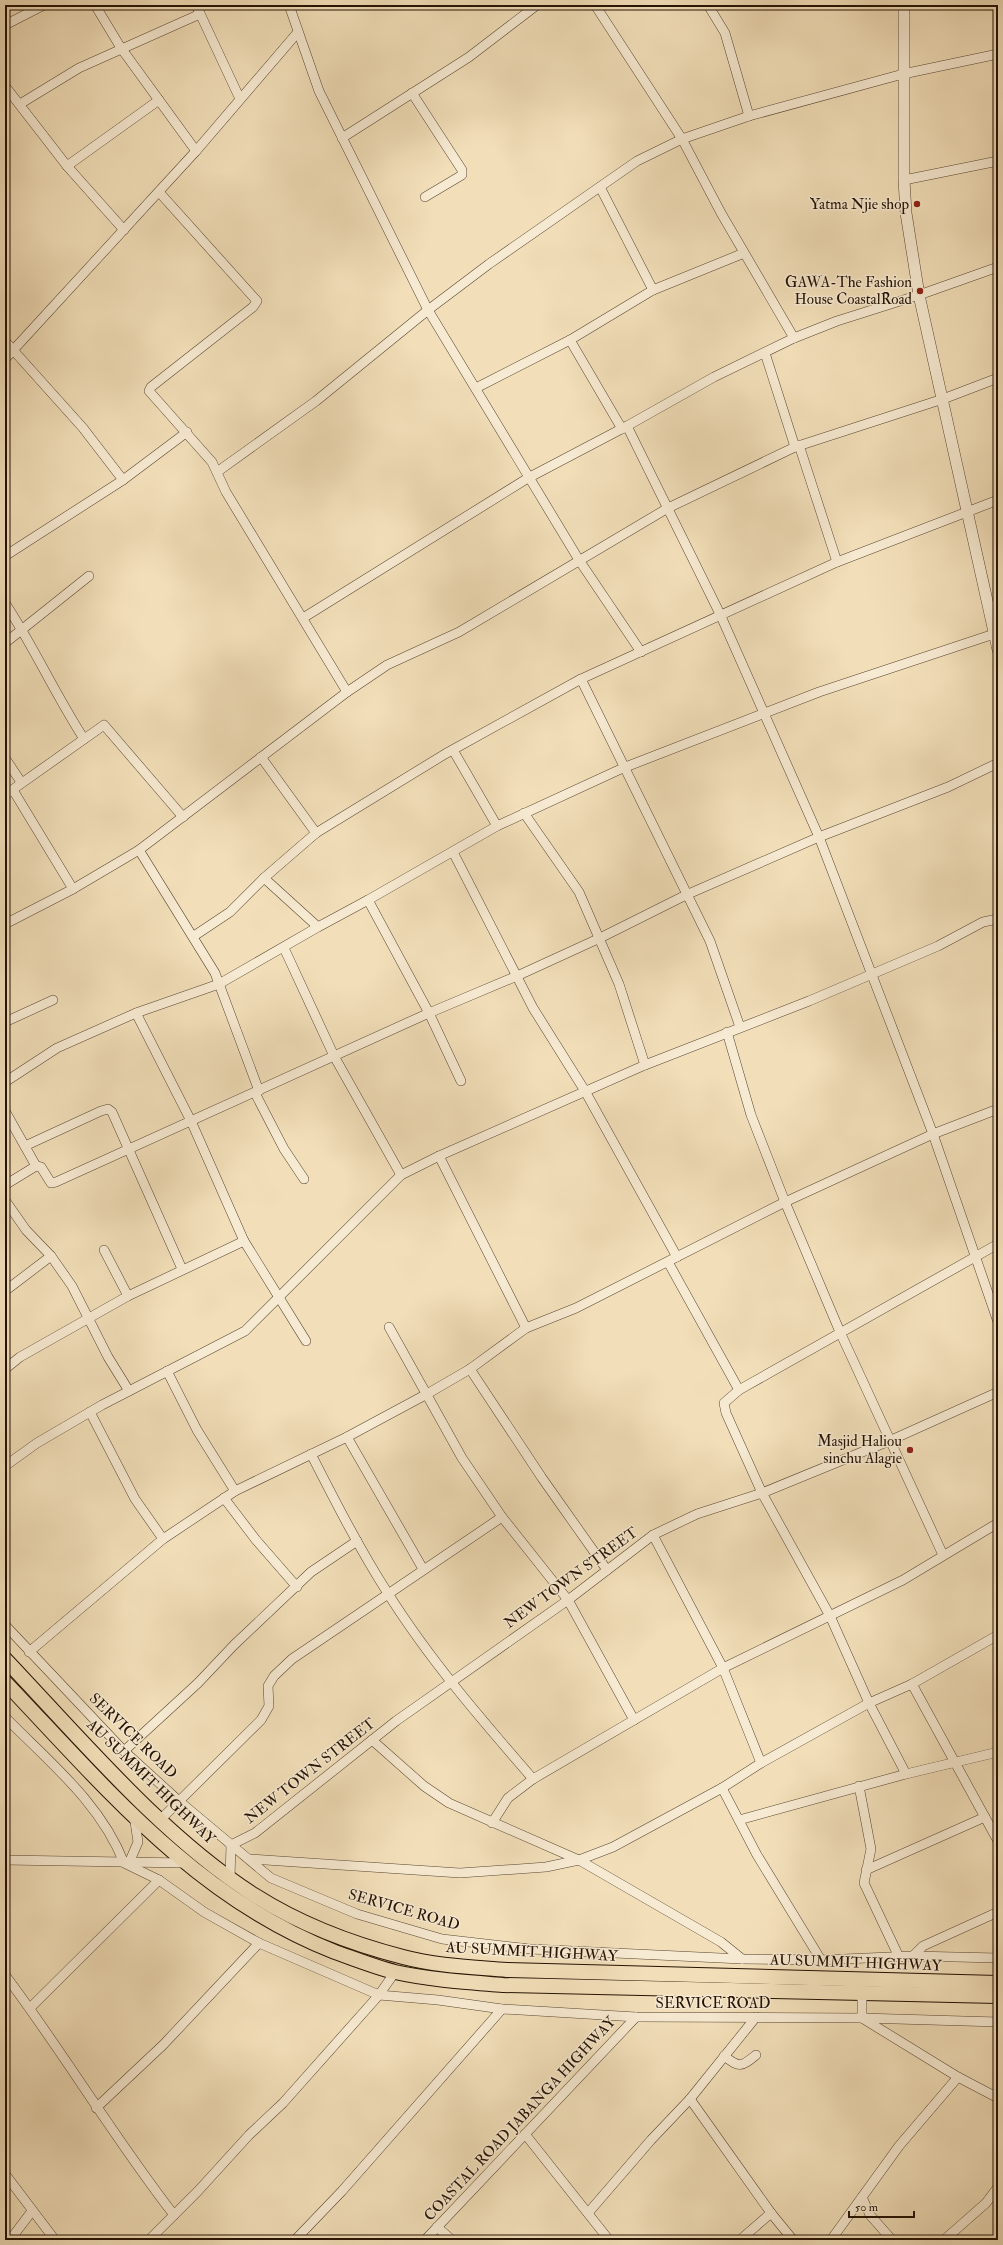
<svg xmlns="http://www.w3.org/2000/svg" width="1003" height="2245" font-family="'IM FELL Double Pica',serif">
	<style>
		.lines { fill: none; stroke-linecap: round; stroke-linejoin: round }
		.minor-casing { stroke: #584531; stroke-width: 10 }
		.tertiary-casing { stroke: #584531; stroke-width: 12 }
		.primary-casing { stroke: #241204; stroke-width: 16 }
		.minor { stroke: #f7ead2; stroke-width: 9 }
		.tertiary { stroke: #f7ead2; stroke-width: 11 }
		.primary { stroke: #f2dfb9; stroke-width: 14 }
		.poi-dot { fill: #8f2418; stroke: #f7ead2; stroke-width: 1.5 }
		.labels { text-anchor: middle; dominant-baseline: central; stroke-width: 3; stroke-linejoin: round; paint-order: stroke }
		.poi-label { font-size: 15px; fill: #241204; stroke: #f7ead2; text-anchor: end }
		.street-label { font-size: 15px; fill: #241204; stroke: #f7ead2 }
	</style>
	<rect width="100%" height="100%" fill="#f2dfb9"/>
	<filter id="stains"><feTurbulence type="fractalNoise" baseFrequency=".005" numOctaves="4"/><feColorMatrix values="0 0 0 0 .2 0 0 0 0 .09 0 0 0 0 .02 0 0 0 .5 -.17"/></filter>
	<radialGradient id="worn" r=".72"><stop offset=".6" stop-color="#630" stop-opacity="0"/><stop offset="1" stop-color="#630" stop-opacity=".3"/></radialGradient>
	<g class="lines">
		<defs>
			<g id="minor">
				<polyline points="95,5 121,48 196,151"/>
				<polyline points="196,5 240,99"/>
				<polyline points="289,5 319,91 428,310 579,560 641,652"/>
				<polyline points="595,5 682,139 721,213 794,338"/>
				<polyline points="708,5 725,33 749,116"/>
				<polyline points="5,25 44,5"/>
				<polyline points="5,86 67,166 124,230"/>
				<polyline points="412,93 462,170 462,175 425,197"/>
				<polyline points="20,104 79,68 200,14"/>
				<polyline points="342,138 469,57 537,5"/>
				<polyline points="67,166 159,100"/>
				<polyline points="904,180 998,161"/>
				<polyline points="600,187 653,290"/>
				<polyline points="159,192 257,301 253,307 151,387 149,391 212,462 226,492 347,692"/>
				<polyline points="570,340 622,429"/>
				<polyline points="5,341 83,428 123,480"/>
				<polyline points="765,353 795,447"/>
				<polyline points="5,359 196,151 298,32"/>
				<polyline points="476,388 570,340 653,290 744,253"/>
				<polyline points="627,426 720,614 819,837 933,1134 998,1322"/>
				<polyline points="799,445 837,562"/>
				<polyline points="217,472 316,401 428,310 489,264 637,161 682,139 749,116 903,74 998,54"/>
				<polyline points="5,556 123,480 187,432"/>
				<path d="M5,603C34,647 55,694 84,739"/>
				<polyline points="303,618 528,478 627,426 714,377 794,338 837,321 919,295 998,267"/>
				<polyline points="5,643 89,576"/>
				<polyline points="581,679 710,941 740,1027"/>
				<polyline points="453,750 497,826"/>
				<polyline points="261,757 316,833"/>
				<polyline points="5,758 21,782"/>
				<polyline points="13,790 73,889"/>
				<polyline points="5,795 104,725 183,817"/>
				<polyline points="524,813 579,892 619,984 645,1065"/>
				<polyline points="139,850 215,973 259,1091"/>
				<polyline points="453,852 533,1008 585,1091 677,1257"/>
				<polyline points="264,878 318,927"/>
				<polyline points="368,900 429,1013 461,1081"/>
				<polyline points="5,924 73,889 139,850 347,692 387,665 459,632 668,508 795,447 943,399 998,378"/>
				<polyline points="194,936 230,912 264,878 316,833 445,754 581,679 837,562 998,500"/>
				<polyline points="284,948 334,1056 401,1175"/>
				<polyline points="136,1013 191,1121 244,1241 306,1341"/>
				<polyline points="5,1022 53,1000"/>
				<polyline points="727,1032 751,1115 785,1202 840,1332 943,1555"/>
				<polyline points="5,1082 57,1048 136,1013 219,984 318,927 368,900 497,826 623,768 819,692 994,634"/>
				<polyline points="255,1093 284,1149 304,1179"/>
				<polyline points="5,1111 36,1166"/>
				<polyline points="25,1146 101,1111 108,1109 112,1112 182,1269"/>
				<polyline points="439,1156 526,1328"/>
				<polyline points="5,1185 36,1166 41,1167 51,1183 56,1182 429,1013 517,976 600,938 686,895 819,837 948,787 998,763"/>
				<polyline points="5,1200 26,1230 51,1256 72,1286 108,1357 129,1391"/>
				<polyline points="998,1244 739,1390 724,1403 726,1413 762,1493 830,1616 869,1703 906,1774 998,1752"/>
				<polyline points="104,1250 128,1296"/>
				<polyline points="668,1262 739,1390"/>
				<polyline points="5,1291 51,1256"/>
				<polyline points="389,1327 462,1458 502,1517 568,1600 634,1720"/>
				<polyline points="5,1369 20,1357 128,1296 244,1241"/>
				<polyline points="470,1369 542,1478 607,1570"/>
				<polyline points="167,1371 197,1430 235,1491"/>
				<polyline points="90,1412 135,1499 163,1539"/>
				<polyline points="347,1437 423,1569"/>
				<path d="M311,1454C335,1501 359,1548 387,1592C429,1659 481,1719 533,1779"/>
				<polyline points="5,1466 37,1443 102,1405 245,1331 401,1175 439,1156 645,1065 809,1001 938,946 983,922 998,919"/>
				<polyline points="224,1498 256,1540 297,1587"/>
				<polyline points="653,1535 723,1668 761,1763"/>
				<polyline points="5,1625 124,1751 179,1801 271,1878 357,1914 442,1939 530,1949 742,1959 821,1960 913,1956 998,1958"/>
				<polyline points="29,1652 163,1539 235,1491 347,1437 427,1394 470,1369 526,1328 576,1308 785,1202 933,1134 998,1109"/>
				<polyline points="912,1684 998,1841"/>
				<path d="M5,1717C48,1761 101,1803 124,1863L159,1880L204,1912L259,1943L379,1995L438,2000L502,2009L636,2017L862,2018L998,2022"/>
				<polyline points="372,1740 424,1786 449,1803 579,1860 721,1942 742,1959"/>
				<polyline points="124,1751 198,1683 234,1645 311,1572 357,1541"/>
				<polyline points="859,1786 871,1849 864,1883 899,1957"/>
				<polyline points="722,1788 757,1855 821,1960"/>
				<polyline points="161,1819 261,1720 269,1706 268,1686 274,1676 292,1659 502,1517"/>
				<polyline points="739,1820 906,1774"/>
				<polyline points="492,1823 508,1798 533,1779 723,1668 903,1580 998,1523"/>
				<polyline points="249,1859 460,1873 546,1867 579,1860 613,1847 722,1788 761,1763 869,1703 912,1684 998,1635"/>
				<polyline points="5,1860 185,1863"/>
				<polyline points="129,1863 138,1842 134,1815"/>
				<polyline points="866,1870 985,1817"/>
				<polyline points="230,1878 231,1845 255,1833 396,1721 568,1600 653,1535 697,1514 762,1493 889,1441 998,1392"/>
				<polyline points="913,1956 923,1946 998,1912"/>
				<path d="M5,1975C64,2053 114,2138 174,2215"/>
				<polyline points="862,1993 862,2018 958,2077 998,2098"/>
				<polyline points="30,2008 159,1880"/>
				<path d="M724,2056C740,2068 741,2067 756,2055"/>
				<polyline points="690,2099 771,2213 793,2240"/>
				<polyline points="96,2108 163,2045 259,1943"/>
				<polyline points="525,2134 609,2240"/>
				<polyline points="5,2174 55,2240"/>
				<polyline points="862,2197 870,2215 892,2240"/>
				<polyline points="588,2213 651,2140 690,2099 756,2017"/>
				<polyline points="437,2227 452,2240"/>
				<polyline points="10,2240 32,2211"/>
				<polyline points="149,2240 198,2191 249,2135 283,2103 379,1995 395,1972"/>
				<polyline points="295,2240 342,2191 502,2009"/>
				<polyline points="425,2240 636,2017"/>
				<polyline points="740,2240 771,2213"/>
				<polyline points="831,2240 899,2146 958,2077"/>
				<polyline points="944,2240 986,2203 998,2187"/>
			</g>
			<polyline id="tertiary" points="904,5 904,180 906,213 919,295 998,650"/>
			<g id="primary">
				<path d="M5,1659C81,1739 161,1835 254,1895C298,1923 352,1944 403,1957C437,1966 472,1967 507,1970L998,1983"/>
				<path d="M5,1682C105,1787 196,1898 335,1952C355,1959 375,1967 395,1972C431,1980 467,1982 503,1985L998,1996"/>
			</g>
		</defs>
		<!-- minor casing -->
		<use href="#minor" class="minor-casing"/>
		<!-- tertiary casing -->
		<use href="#tertiary" class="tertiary-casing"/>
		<!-- primary casing -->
		<use href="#primary" class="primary-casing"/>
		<!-- minor -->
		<use href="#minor" class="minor"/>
		<!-- tertiary -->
		<use href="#tertiary" class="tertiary"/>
		<!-- primary -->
		<use href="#primary" class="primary"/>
	</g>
	<!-- markers -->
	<g class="poi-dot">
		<circle cx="917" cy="204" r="4"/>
		<circle cx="920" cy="291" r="4"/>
		<circle cx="910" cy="1450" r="4"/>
	</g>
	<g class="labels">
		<!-- poi labels -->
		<g class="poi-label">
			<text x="909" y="204">Yatma Njie shop</text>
			<text x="912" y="282">GAWA-The Fashion<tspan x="912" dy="17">House CoastalRoad</tspan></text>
			<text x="902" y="1441">Masjid Haliou<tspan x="902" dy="17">sinchu Alagie</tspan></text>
		</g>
		<!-- street labels -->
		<g class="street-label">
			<text transform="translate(571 1578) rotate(-36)">NEW TOWN STREET</text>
			<text transform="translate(133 1736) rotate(44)">SERVICE ROAD</text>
			<text transform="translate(310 1771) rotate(-38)">NEW TOWN STREET</text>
			<text transform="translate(151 1782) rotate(44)">AU SUMMIT HIGHWAY</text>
			<text transform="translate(404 1910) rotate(16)">SERVICE ROAD</text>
			<text transform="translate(532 1952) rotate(3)">AU SUMMIT HIGHWAY</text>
			<text transform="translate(856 1963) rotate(2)">AU SUMMIT HIGHWAY</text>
			<text x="713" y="2003">SERVICE ROAD</text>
			<text transform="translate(520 2119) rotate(-47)">COASTAL ROAD JABANGA HIGHWAY</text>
		</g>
	</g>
	<!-- margin -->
	<rect width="1003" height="2245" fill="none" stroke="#f2dfb9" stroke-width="20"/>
	<rect x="6" y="6" width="991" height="2233" fill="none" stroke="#241204" stroke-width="2"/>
	<rect x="10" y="10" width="983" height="2225" fill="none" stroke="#241204"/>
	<!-- scale -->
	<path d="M849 2211v6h65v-6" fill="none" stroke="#241204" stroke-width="2"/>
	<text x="855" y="2211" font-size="12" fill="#241204" stroke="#f7ead2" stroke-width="3" paint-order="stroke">50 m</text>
	<rect width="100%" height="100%" filter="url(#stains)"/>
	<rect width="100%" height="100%" fill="url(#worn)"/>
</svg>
